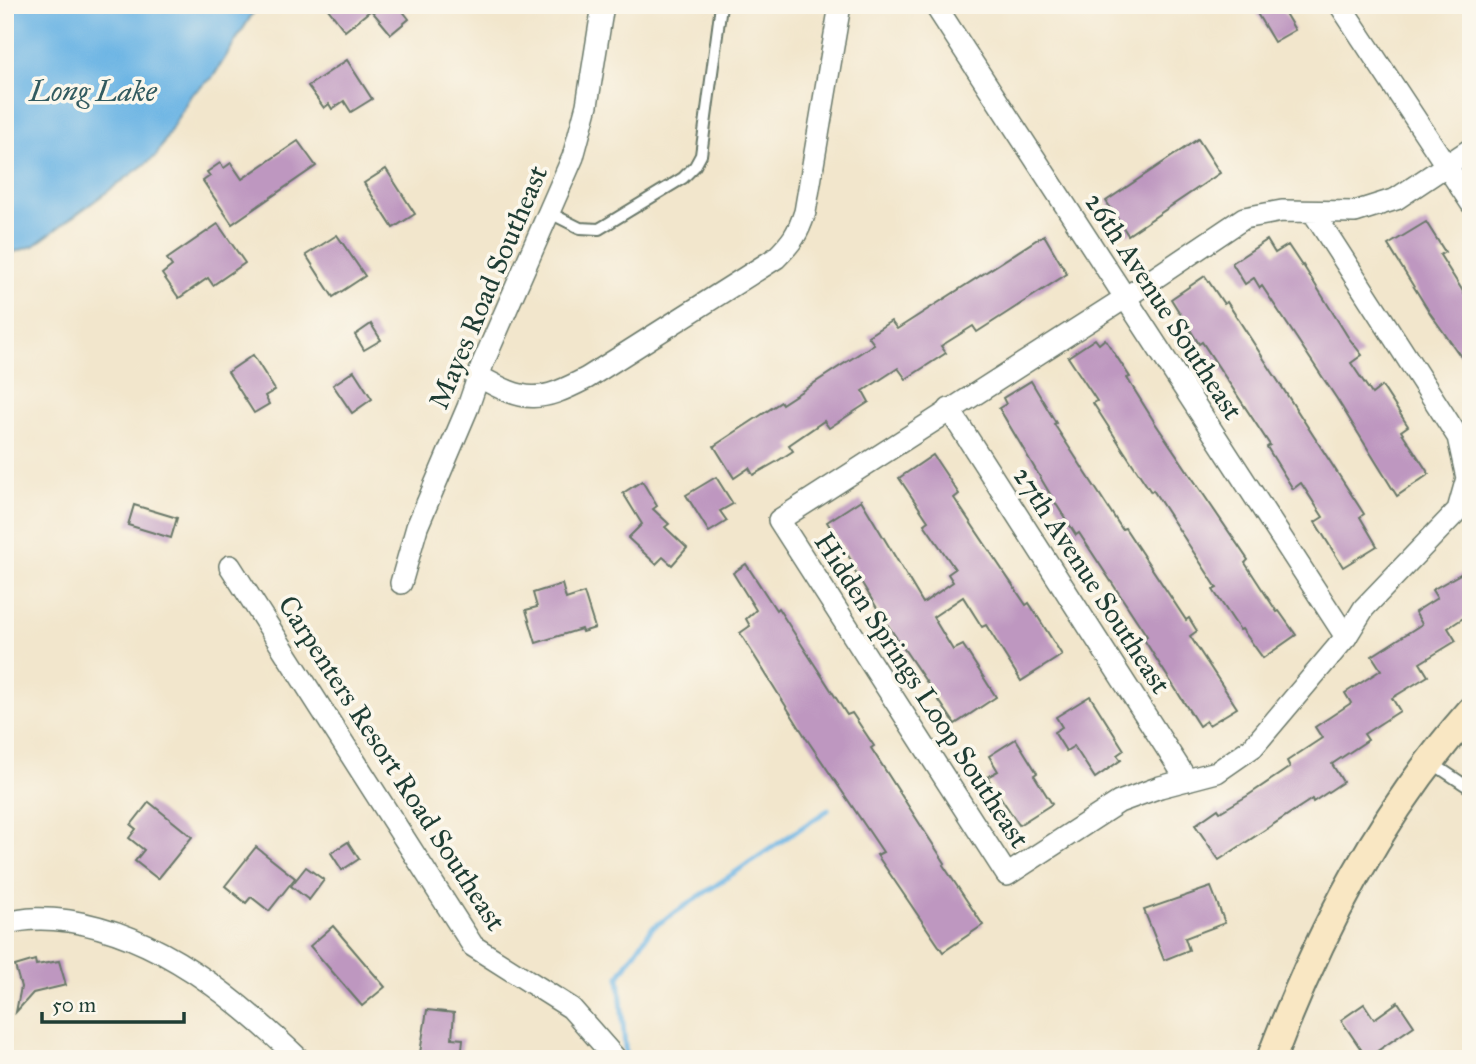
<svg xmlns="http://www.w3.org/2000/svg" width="1476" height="1064" font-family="'IM FELL Great Primer',serif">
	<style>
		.water { fill: #6db5e4; stroke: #46798c; stroke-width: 2 }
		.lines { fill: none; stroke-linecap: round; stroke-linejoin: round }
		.stream { stroke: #6db5e4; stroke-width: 5 }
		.building { fill: #be97c0 }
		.lane-casing { stroke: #697869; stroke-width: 14 }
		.street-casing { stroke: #697869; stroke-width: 24 }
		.secondary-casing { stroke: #697869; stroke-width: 32 }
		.lane { stroke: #fff; stroke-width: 10 }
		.street { stroke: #fff; stroke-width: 21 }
		.secondary { stroke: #f9e7c3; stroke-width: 28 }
		.labels { text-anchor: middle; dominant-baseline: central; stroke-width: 7; stroke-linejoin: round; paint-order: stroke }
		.street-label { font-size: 28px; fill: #1f3d34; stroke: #fbf7ec }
		.water-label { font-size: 30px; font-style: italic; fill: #325b60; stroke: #fbf7ec }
	</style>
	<rect width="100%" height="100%" fill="#fbf7ec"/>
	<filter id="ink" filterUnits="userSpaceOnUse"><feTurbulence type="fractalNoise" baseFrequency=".0143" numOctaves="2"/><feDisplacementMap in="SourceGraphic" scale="14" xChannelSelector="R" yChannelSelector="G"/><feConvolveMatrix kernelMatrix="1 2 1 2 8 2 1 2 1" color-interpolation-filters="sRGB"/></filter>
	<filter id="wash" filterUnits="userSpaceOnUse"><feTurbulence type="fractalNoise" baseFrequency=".00686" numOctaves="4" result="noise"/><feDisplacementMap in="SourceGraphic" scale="28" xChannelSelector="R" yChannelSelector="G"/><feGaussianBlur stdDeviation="1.57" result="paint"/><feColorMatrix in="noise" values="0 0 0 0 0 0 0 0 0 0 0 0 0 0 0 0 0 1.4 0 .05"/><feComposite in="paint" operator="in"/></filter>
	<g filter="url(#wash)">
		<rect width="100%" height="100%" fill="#f2e6cc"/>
		<!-- water -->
		<polygon class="water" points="5,5 258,5 213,77 191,95 156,156 33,246 5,255"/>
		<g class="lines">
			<!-- stream -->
			<polyline class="stream" points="626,1059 619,976 652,928 828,810"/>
		</g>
		<g id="blocks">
			<!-- building -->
			<g class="building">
				<polygon points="325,5 398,5 409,19 391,34 371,10 345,31"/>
				<polygon points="1252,5 1280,5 1295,30 1274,42"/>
				<polygon points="347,60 372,99 351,112 344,101 332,109 329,104 324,108 308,86"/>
				<polygon points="1198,139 1220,173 1128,235 1106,201"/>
				<polygon points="298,141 316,166 232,224 203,181 210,176 207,172 220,163 224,168 231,163 242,179"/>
				<polygon points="386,169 415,214 393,228 364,183"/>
				<polygon points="1426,222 1445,252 1440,255 1471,304 1471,371 1430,313 1388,245"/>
				<polygon points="218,224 245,263 213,285 208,278 179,298 162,274 172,266 167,259"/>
				<polygon points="337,235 365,276 333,297 306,255"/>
				<polygon points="1044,235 1067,274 977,332 973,326 941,346 946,353 906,379 898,368 863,391 869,402 829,428 824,421 789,445 793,451 776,462 753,475 749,468 734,478 714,446 781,402 782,404 874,344 868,336 891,321 897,329"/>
				<polygon points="1267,240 1275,253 1288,245 1302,266 1303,265 1348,337 1362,355 1351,363 1372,394 1382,386 1408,426 1401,431 1429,474 1397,496 1337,399 1262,286 1260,288 1254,278 1245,284 1232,263"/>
				<polygon points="1205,276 1224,304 1227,302 1364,514 1360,517 1377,546 1343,567 1315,522 1323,517 1301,483 1293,489 1267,447 1270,445 1202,342 1199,344 1171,299"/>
				<polygon points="371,324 381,340 364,350 355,335"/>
				<polygon points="1095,339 1099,344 1105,339 1130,377 1127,378 1155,423 1248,560 1245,563 1277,612 1279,611 1296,635 1263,658 1242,629 1240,630 1213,590 1217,588 1153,490 1151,492 1124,451 1093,403 1097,401 1068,357"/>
				<polygon points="253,355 275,390 265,396 269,404 254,413 228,372"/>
				<polygon points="354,371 372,399 352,413 333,385"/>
				<polygon points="1031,381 1056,423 1054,424 1122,529 1125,528 1186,620 1189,618 1197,631 1190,636 1237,708 1209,725 1206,721 1199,726 1143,638 1147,636 1079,533 1076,535 1056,504 999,408 1006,404 1003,398"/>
				<polygon points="933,455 959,494 954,498 1026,605 1029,603 1062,655 1021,681 986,625 982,627 963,597 933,617 953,650 963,645 996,697 955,724 883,618 854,570 856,568 827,522 861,500 923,603 953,582 948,574 955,569 924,524 928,521 899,478"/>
				<polygon points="716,477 733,504 720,511 727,521 709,532 686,495"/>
				<polygon points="642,481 657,506 653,509 669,524 665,527 687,548 672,565 663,557 656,564 628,538 642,524 623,493"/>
				<polygon points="134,505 177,518 171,538 128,525"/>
				<polygon points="746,564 776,610 778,608 847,715 852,713 874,746 871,748 945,863 943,865 983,925 943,952 877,855 883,852 806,738 740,633 750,626 746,619 756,610 733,573"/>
				<polygon points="1471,568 1471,613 1448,628 1456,641 1420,663 1428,676 1392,698 1400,711 1364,734 1368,740 1332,764 1343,782 1313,802 1312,799 1219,860 1195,825 1218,809 1220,812 1247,796 1290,767 1287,761 1322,738 1315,727 1351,703 1345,693 1381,670 1372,656 1422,624 1415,612 1437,598 1432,590"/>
				<polygon points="562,584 566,599 584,593 595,628 582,632 581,629 536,643 526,610 537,607 533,593"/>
				<polygon points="1090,696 1124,750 1117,755 1121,760 1095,778 1074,746 1066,751 1054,732 1062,727 1056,717"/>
				<polygon points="1016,739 1037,773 1034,775 1052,804 1019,825 987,777 998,771 989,756"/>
				<polygon points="149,802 192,837 158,879 135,861 144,850 129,838 136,829 131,825"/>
				<polygon points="348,842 359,859 342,870 331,853"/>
				<polygon points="256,847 295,878 269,911 251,897 246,903 225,886"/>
				<polygon points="306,867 324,880 309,900 291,886"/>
				<polygon points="1211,887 1225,923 1185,938 1189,950 1164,960 1144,910"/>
				<polygon points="333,926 385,987 362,1006 310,946"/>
				<polygon points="35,960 36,965 59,961 66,985 33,993 16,1012 21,987 15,966"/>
				<polygon points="1398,1002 1414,1026 1367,1058 1341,1020 1364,1004 1374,1019"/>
				<polygon points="427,1010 454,1013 452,1038 463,1039 461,1059 419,1059"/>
			</g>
		</g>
	</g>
	<g filter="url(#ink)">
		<use href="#blocks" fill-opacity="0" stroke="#697869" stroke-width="2"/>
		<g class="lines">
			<defs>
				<g id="lane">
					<polyline points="550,213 580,228 599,229 683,178 695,166 701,155 721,5"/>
					<polyline points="1432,763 1471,789"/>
				</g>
				<g id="street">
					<polyline points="935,5 1346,637"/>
					<polyline points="1340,5 1471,203"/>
					<polyline points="1313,212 1458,437 1467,478 1458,510 1364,608 1346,637 1253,747 1217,772 1160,787 1119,802 1007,875 779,520 1125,298 1244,218 1282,211 1355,212 1396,199 1471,149"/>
					<path d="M478,376C526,403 539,403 587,378L776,258C792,242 798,234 805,212L840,5"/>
					<polyline points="949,409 1187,780"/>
					<polyline points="230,566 473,946 571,1008 616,1059"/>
					<polyline points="401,583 417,527 468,407 483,363 573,157 587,105 603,5"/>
					<path d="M5,924C26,917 47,918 69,921C160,935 234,997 299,1059"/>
				</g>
				<path id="secondary" d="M1271,1059C1319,932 1381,813 1471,711"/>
			</defs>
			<!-- lane casing -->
			<use href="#lane" class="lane-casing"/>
			<!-- street casing -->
			<use href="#street" class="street-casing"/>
			<!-- secondary casing -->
			<use href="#secondary" class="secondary-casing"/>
			<!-- lane -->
			<use href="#lane" class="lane"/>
			<!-- street -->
			<use href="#street" class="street"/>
			<!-- secondary -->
			<use href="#secondary" class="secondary"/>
		</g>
	</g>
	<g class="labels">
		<!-- street labels -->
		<g class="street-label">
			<text transform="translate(488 287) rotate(-67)">Mayes Road Southeast</text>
			<text transform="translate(1164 306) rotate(57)">26th Avenue Southeast</text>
			<text transform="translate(1092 580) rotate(57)">27th Avenue Southeast</text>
			<text transform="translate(922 690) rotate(57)">Hidden Springs Loop Southeast</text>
			<text transform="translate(392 763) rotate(57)">Carpenters Resort Road Southeast</text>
		</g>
		<!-- water labels -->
		<g class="water-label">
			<text x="93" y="91">Long Lake</text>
		</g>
	</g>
	<!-- margin -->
	<rect width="1476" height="1064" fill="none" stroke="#fbf7ec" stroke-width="28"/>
	<!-- scale -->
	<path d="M42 1012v10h142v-10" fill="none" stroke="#1f3d34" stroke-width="3.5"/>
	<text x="52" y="1012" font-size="21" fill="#1f3d34" stroke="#fbf7ec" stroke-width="5" paint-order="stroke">50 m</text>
</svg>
